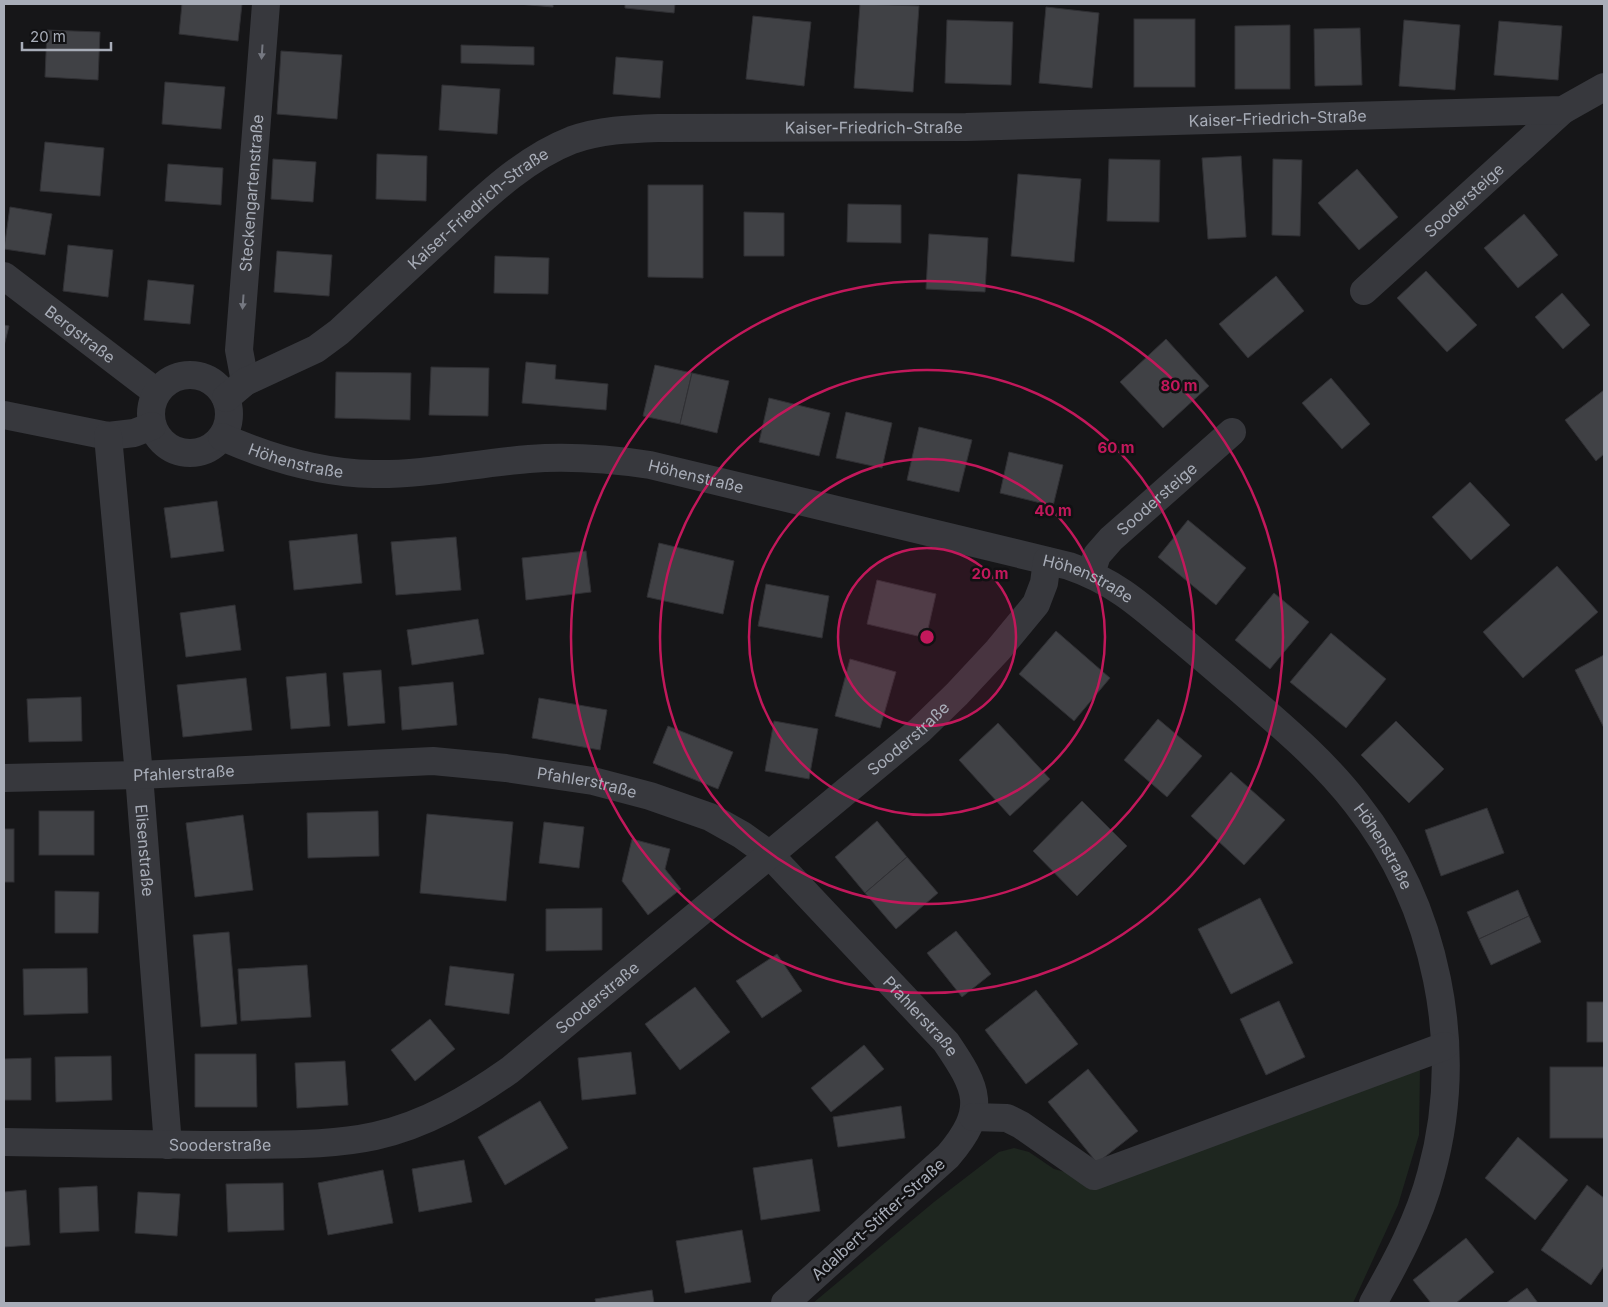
<svg xmlns="http://www.w3.org/2000/svg" width="1608" height="1307" font-family="Inter,sans-serif">
	<style>
		.green { fill: #1e261f }
		.building { fill: #404145; stroke: #303034 }
		.lines { fill: none; stroke-linecap: round; stroke-linejoin: round }
		.minor { stroke: #37383d; stroke-width: 28 }
		.oneway { fill: #757881 }
		.ring { fill: none; stroke: #c2185b; stroke-width: 2.5 }
		.labels { text-anchor: middle; dominant-baseline: central; stroke-width: 5; stroke-linejoin: round; paint-order: stroke }
		.street-label { font-size: 16px; fill: #a8adb8; stroke: #111113 }
		.centre { fill: #c2185b; stroke: #111113; stroke-width: 2.5 }
		.ring-label { font-size: 15px; text-anchor: middle; font-weight: bold; fill: #c2185b; stroke: #111113; stroke-width: 5; stroke-linejoin: round; paint-order: stroke }
	</style>
	<rect width="100%" height="100%" fill="#161618"/>
	<!-- green -->
	<polygon class="green" points="1420,1068 1419,1135 1398,1205 1353,1303 813,1303 934,1202 999,1152 1014,1148 1029,1152 1054,1169 1076,1175"/>
	<!-- building -->
	<g class="building">
		<polygon points="182,4 242,4 238,41 179,34"/>
		<polygon points="518,4 553,4 553,7"/>
		<polygon points="625,4 675,4 674,13 625,8"/>
		<polygon points="860,4 919,6 913,92 854,88"/>
		<polygon points="1046,7 1099,13 1092,88 1039,83"/>
		<polygon points="753,16 811,22 804,86 746,79"/>
		<rect x="1134" y="19" width="61" height="68"/>
		<polygon points="947,20 1013,22 1011,85 945,83"/>
		<polygon points="1404,20 1460,25 1455,90 1399,86"/>
		<polygon points="1499,21 1562,26 1558,80 1494,75"/>
		<polygon points="1290,25 1290,89 1235,89 1235,26"/>
		<polygon points="1360,28 1362,85 1315,86 1314,29"/>
		<polygon points="47,30 100,32 98,80 45,77"/>
		<polygon points="461,45 534,47 534,65 461,63"/>
		<polygon points="281,51 342,55 337,119 277,114"/>
		<polygon points="616,57 663,61 660,98 613,94"/>
		<polygon points="165,82 225,87 221,129 162,124"/>
		<polygon points="442,85 500,89 497,134 439,130"/>
		<polygon points="45,142 104,148 100,196 40,191"/>
		<polygon points="377,154 427,156 426,201 376,199"/>
		<polygon points="1241,156 1246,237 1208,239 1202,158"/>
		<polygon points="273,159 316,162 313,202 271,199"/>
		<polygon points="1109,159 1160,160 1159,222 1107,221"/>
		<polygon points="1273,159 1302,160 1300,236 1272,235"/>
		<polygon points="168,164 223,168 221,205 165,201"/>
		<polygon points="1357,169 1398,217 1359,250 1318,203"/>
		<polygon points="1018,174 1081,179 1074,262 1011,256"/>
		<polygon points="648,185 703,185 703,278 648,277"/>
		<polygon points="848,204 901,205 901,243 847,242"/>
		<polygon points="10,207 52,214 45,255 4,249"/>
		<polygon points="744,212 784,213 784,256 744,256"/>
		<polygon points="1524,214 1558,255 1518,288 1484,248"/>
		<polygon points="929,234 988,238 985,292 926,289"/>
		<polygon points="68,245 113,250 108,297 63,291"/>
		<polygon points="277,251 332,255 329,296 274,292"/>
		<polygon points="495,256 549,258 548,294 494,293"/>
		<polygon points="1426,271 1477,325 1447,352 1397,298"/>
		<polygon points="1276,276 1304,311 1248,358 1219,324"/>
		<polygon points="148,280 194,285 190,324 144,320"/>
		<polygon points="1562,293 1590,325 1563,349 1535,317"/>
		<polygon points="4,325 9,326 4,346"/>
		<polygon points="1166,339 1209,386 1163,428 1120,382"/>
		<polygon points="526,362 556,365 555,379 608,384 606,410 522,403"/>
		<polygon points="655,365 692,373 680,424 643,416"/>
		<polygon points="431,367 489,368 488,416 429,415"/>
		<polygon points="336,372 411,373 410,420 335,418"/>
		<polygon points="692,373 729,381 717,433 680,424"/>
		<polygon points="1331,378 1370,424 1342,449 1302,403"/>
		<polygon points="1604,390 1604,454 1596,461 1565,420"/>
		<polygon points="769,398 830,413 819,456 759,442"/>
		<polygon points="846,412 892,423 882,468 836,458"/>
		<polygon points="919,427 972,440 959,492 907,480"/>
		<polygon points="1009,452 1063,465 1053,506 1000,493"/>
		<polygon points="1470,482 1510,525 1471,560 1432,517"/>
		<polygon points="217,501 224,551 171,558 164,508"/>
		<polygon points="1188,520 1246,568 1216,605 1158,557"/>
		<polygon points="357,534 362,583 294,590 289,541"/>
		<polygon points="456,537 461,590 396,595 391,542"/>
		<polygon points="659,543 734,561 723,614 647,597"/>
		<polygon points="586,551 591,592 526,600 522,558"/>
		<polygon points="1557,566 1598,612 1523,678 1483,632"/>
		<polygon points="877,580 936,594 926,638 867,624"/>
		<polygon points="766,584 829,596 822,638 758,626"/>
		<polygon points="1274,593 1309,622 1270,669 1235,640"/>
		<polygon points="235,605 241,650 186,657 180,613"/>
		<polygon points="478,619 484,654 412,665 407,630"/>
		<polygon points="1056,631 1110,678 1074,721 1019,674"/>
		<polygon points="1331,633 1386,679 1346,728 1290,682"/>
		<polygon points="1604,655 1604,728 1575,670"/>
		<polygon points="850,659 896,672 880,728 835,716"/>
		<polygon points="381,670 385,723 348,726 343,673"/>
		<polygon points="326,673 330,726 291,729 286,677"/>
		<polygon points="246,678 252,730 183,737 177,685"/>
		<polygon points="453,682 457,725 402,730 399,687"/>
		<polygon points="81,697 82,741 29,742 27,699"/>
		<polygon points="539,698 607,710 600,750 532,738"/>
		<polygon points="1158,719 1202,756 1167,797 1124,760"/>
		<polygon points="774,721 818,729 809,779 765,771"/>
		<polygon points="1396,721 1444,769 1409,803 1361,755"/>
		<polygon points="998,723 1050,779 1010,816 959,760"/>
		<polygon points="668,726 733,752 718,789 653,763"/>
		<polygon points="1231,772 1285,820 1244,865 1191,816"/>
		<polygon points="1082,801 1127,846 1077,896 1033,851"/>
		<polygon points="1487,808 1504,853 1441,876 1425,830"/>
		<rect x="39" y="811" width="55" height="44"/>
		<polygon points="378,811 379,856 308,858 307,813"/>
		<polygon points="427,814 513,822 506,901 420,893"/>
		<polygon points="243,815 253,890 195,897 186,823"/>
		<polygon points="877,821 907,857 865,893 835,857"/>
		<polygon points="544,822 584,827 579,868 539,863"/>
		<rect x="4" y="829" width="10" height="53"/>
		<polygon points="632,839 670,849 665,869 681,889 648,915 622,881"/>
		<polygon points="907,857 938,893 896,929 865,893"/>
		<polygon points="1518,890 1529,916 1479,939 1467,912"/>
		<polygon points="55,891 99,892 98,933 55,933"/>
		<polygon points="1260,898 1293,963 1231,994 1198,929"/>
		<polygon points="602,908 602,950 546,951 546,909"/>
		<polygon points="1529,916 1541,942 1491,965 1479,939"/>
		<polygon points="956,931 991,974 962,997 927,953"/>
		<polygon points="229,932 237,1024 201,1027 193,935"/>
		<polygon points="777,954 802,991 762,1018 736,981"/>
		<polygon points="307,965 311,1017 241,1021 238,969"/>
		<polygon points="450,966 514,974 509,1014 445,1005"/>
		<polygon points="87,968 88,1013 24,1015 23,969"/>
		<polygon points="695,987 730,1032 680,1070 645,1024"/>
		<polygon points="1036,990 1078,1044 1026,1084 985,1030"/>
		<polygon points="1279,1001 1305,1057 1266,1075 1240,1019"/>
		<rect x="1587" y="1002" width="17" height="40"/>
		<polygon points="430,1019 455,1049 415,1081 391,1050"/>
		<polygon points="864,1045 884,1069 831,1112 811,1088"/>
		<polygon points="631,1052 636,1094 582,1100 578,1058"/>
		<polygon points="195,1054 256,1054 257,1107 195,1107"/>
		<polygon points="111,1056 112,1100 56,1102 55,1057"/>
		<polygon points="31,1058 31,1100 4,1100 4,1059"/>
		<polygon points="345,1061 348,1105 297,1108 295,1063"/>
		<rect x="1550" y="1067" width="54" height="71"/>
		<polygon points="1088,1069 1138,1131 1097,1163 1048,1102"/>
		<polygon points="540,1101 568,1148 505,1185 478,1137"/>
		<polygon points="901,1106 905,1138 838,1147 833,1117"/>
		<polygon points="1518,1137 1568,1180 1535,1220 1485,1178"/>
		<polygon points="812,1159 820,1211 761,1220 753,1168"/>
		<polygon points="464,1160 472,1202 419,1212 412,1169"/>
		<polygon points="383,1170 393,1223 328,1235 318,1183"/>
		<polygon points="283,1183 284,1230 228,1232 226,1184"/>
		<polygon points="1587,1185 1604,1198 1604,1266 1591,1285 1541,1250"/>
		<polygon points="97,1186 99,1231 60,1233 59,1188"/>
		<polygon points="26,1190 30,1245 4,1247 4,1192"/>
		<polygon points="138,1192 180,1194 177,1236 135,1233"/>
		<polygon points="742,1230 751,1282 685,1293 676,1241"/>
		<polygon points="1466,1238 1494,1272 1456,1303 1431,1303 1413,1280"/>
		<polygon points="1527,1288 1538,1303 1506,1303"/>
		<polygon points="652,1290 654,1303 596,1303 595,1299"/>
	</g>
	<g class="lines">
		<!-- minor -->
		<g class="minor">
			<path id="s1" d="M4,276L156,392"/>
			<path id="s2" d="M1364,291L1563,110"/>
			<circle cx="190" cy="414" r="39"/>
			<path id="s3" d="M245,382L239,350L266,4"/>
			<path id="s4" d="M226,398L245,382L316,349L339,332C374,300 409,267 445,234C483,199 523,159 572,140C600,130 629,129 658,128L966,127L1563,110L1604,87"/>
			<polyline points="4,415 108,436 134,433 152,426"/>
			<path id="s5" d="M108,436L139,775L168,1145"/>
			<path id="s6" d="M222,437C270,458 320,473 373,474C425,475 477,463 529,459C569,456 610,459 650,465L1069,566C1113,581 1138,603 1172,632C1194,650 1216,669 1238,688C1279,724 1322,759 1356,803C1437,905 1466,1048 1431,1174C1419,1220 1396,1262 1373,1303"/>
			<path id="s7" d="M1091,573L1097,555L1111,539L1232,432"/>
			<path id="s8" d="M4,778L139,775L433,761L506,768L593,781L650,796L710,817L742,835L770,855L946,1042C978,1089 988,1109 948,1156L785,1303"/>
			<polyline points="973,1117 1007,1118 1021,1125 1094,1176 1445,1046"/>
			<path id="s9" d="M4,1142C81,1143 158,1145 235,1145C282,1144 329,1146 375,1136C425,1125 469,1099 510,1070L920,730L957,694L998,650L1036,604L1044,583L1047,561"/>
		</g>
	</g>
	<!-- one-way arrows -->
	<defs><path id="oneway-solid" d="M-6-.8H1V-3.2L6.5 0L1 3.2V.8H-6Z" transform="scale(1.25)"/></defs>
	<g class="oneway">
		<use href="#oneway-solid" transform="translate(262 52) rotate(94)"/>
		<use href="#oneway-solid" transform="translate(243 302) rotate(94)"/>
	</g>
	<!-- distance rings -->
	<circle cx="927" cy="637" r="89" fill="#c2185b" fill-opacity=".12"/>
	<g class="ring">
		<circle cx="927" cy="637" r="89"/>
		<circle cx="927" cy="637" r="178"/>
		<circle cx="927" cy="637" r="267"/>
		<circle cx="927" cy="637" r="356"/>
	</g>
	<g class="labels">
		<!-- street labels -->
		<g class="street-label">
			<text stroke="none"><textPath href="#s4" startOffset="1142">Kaiser-Friedrich-Straße</textPath></text>
			<text stroke="none"><textPath href="#s4" startOffset="738">Kaiser-Friedrich-Straße</textPath></text>
			<text stroke="none"><textPath href="#s3" startOffset="190">Steckengartenstraße</textPath></text>
			<text stroke="none"><textPath href="#s2" startOffset="135">Soodersteige</textPath></text>
			<text stroke="none"><textPath href="#s4" startOffset="318">Kaiser-Friedrich-Straße</textPath></text>
			<text stroke="none"><textPath href="#s1" startOffset="96">Bergstraße</textPath></text>
			<text stroke="none"><textPath href="#s6" startOffset="78">Höhenstraße</textPath></text>
			<text stroke="none"><textPath href="#s6" startOffset="482">Höhenstraße</textPath></text>
			<text stroke="none"><textPath href="#s7" startOffset="101">Soodersteige</textPath></text>
			<text stroke="none"><textPath href="#s6" startOffset="888">Höhenstraße</textPath></text>
			<text stroke="none"><textPath href="#s9" startOffset="1041">Sooderstraße</textPath></text>
			<text stroke="none"><textPath href="#s8" startOffset="180">Pfahlerstraße</textPath></text>
			<text stroke="none"><textPath href="#s8" startOffset="585">Pfahlerstraße</textPath></text>
			<text stroke="none"><textPath href="#s6" startOffset="1292">Höhenstraße</textPath></text>
			<text stroke="none"><textPath href="#s5" startOffset="416">Elisenstraße</textPath></text>
			<text stroke="none"><textPath href="#s9" startOffset="636">Sooderstraße</textPath></text>
			<text stroke="none"><textPath href="#s8" startOffset="1005">Pfahlerstraße</textPath></text>
			<text stroke="none"><textPath href="#s9" startOffset="216">Sooderstraße</textPath></text>
			<text transform="translate(878 1219) rotate(-42)">Adalbert-Stifter-Straße</text>
		</g>
	</g>
	<circle cx="927" cy="637" r="8" class="centre"/>
	<g class="ring-label">
		<text x="1179" y="391">80 m</text>
		<text x="1116" y="453">60 m</text>
		<text x="1053" y="516">40 m</text>
		<text x="990" y="579">20 m</text>
	</g>
	<!-- border -->
	<rect width="1608" height="1307" fill="none" stroke="#a8adb8" stroke-width="10"/>
	<!-- scale -->
	<path d="M22 42v8h89v-8" fill="none" stroke="#a8adb8" stroke-width="2.5"/>
	<text x="30" y="42" font-size="15" fill="#a8adb8" stroke="#111113" stroke-width="4" paint-order="stroke">20 m</text>
</svg>
